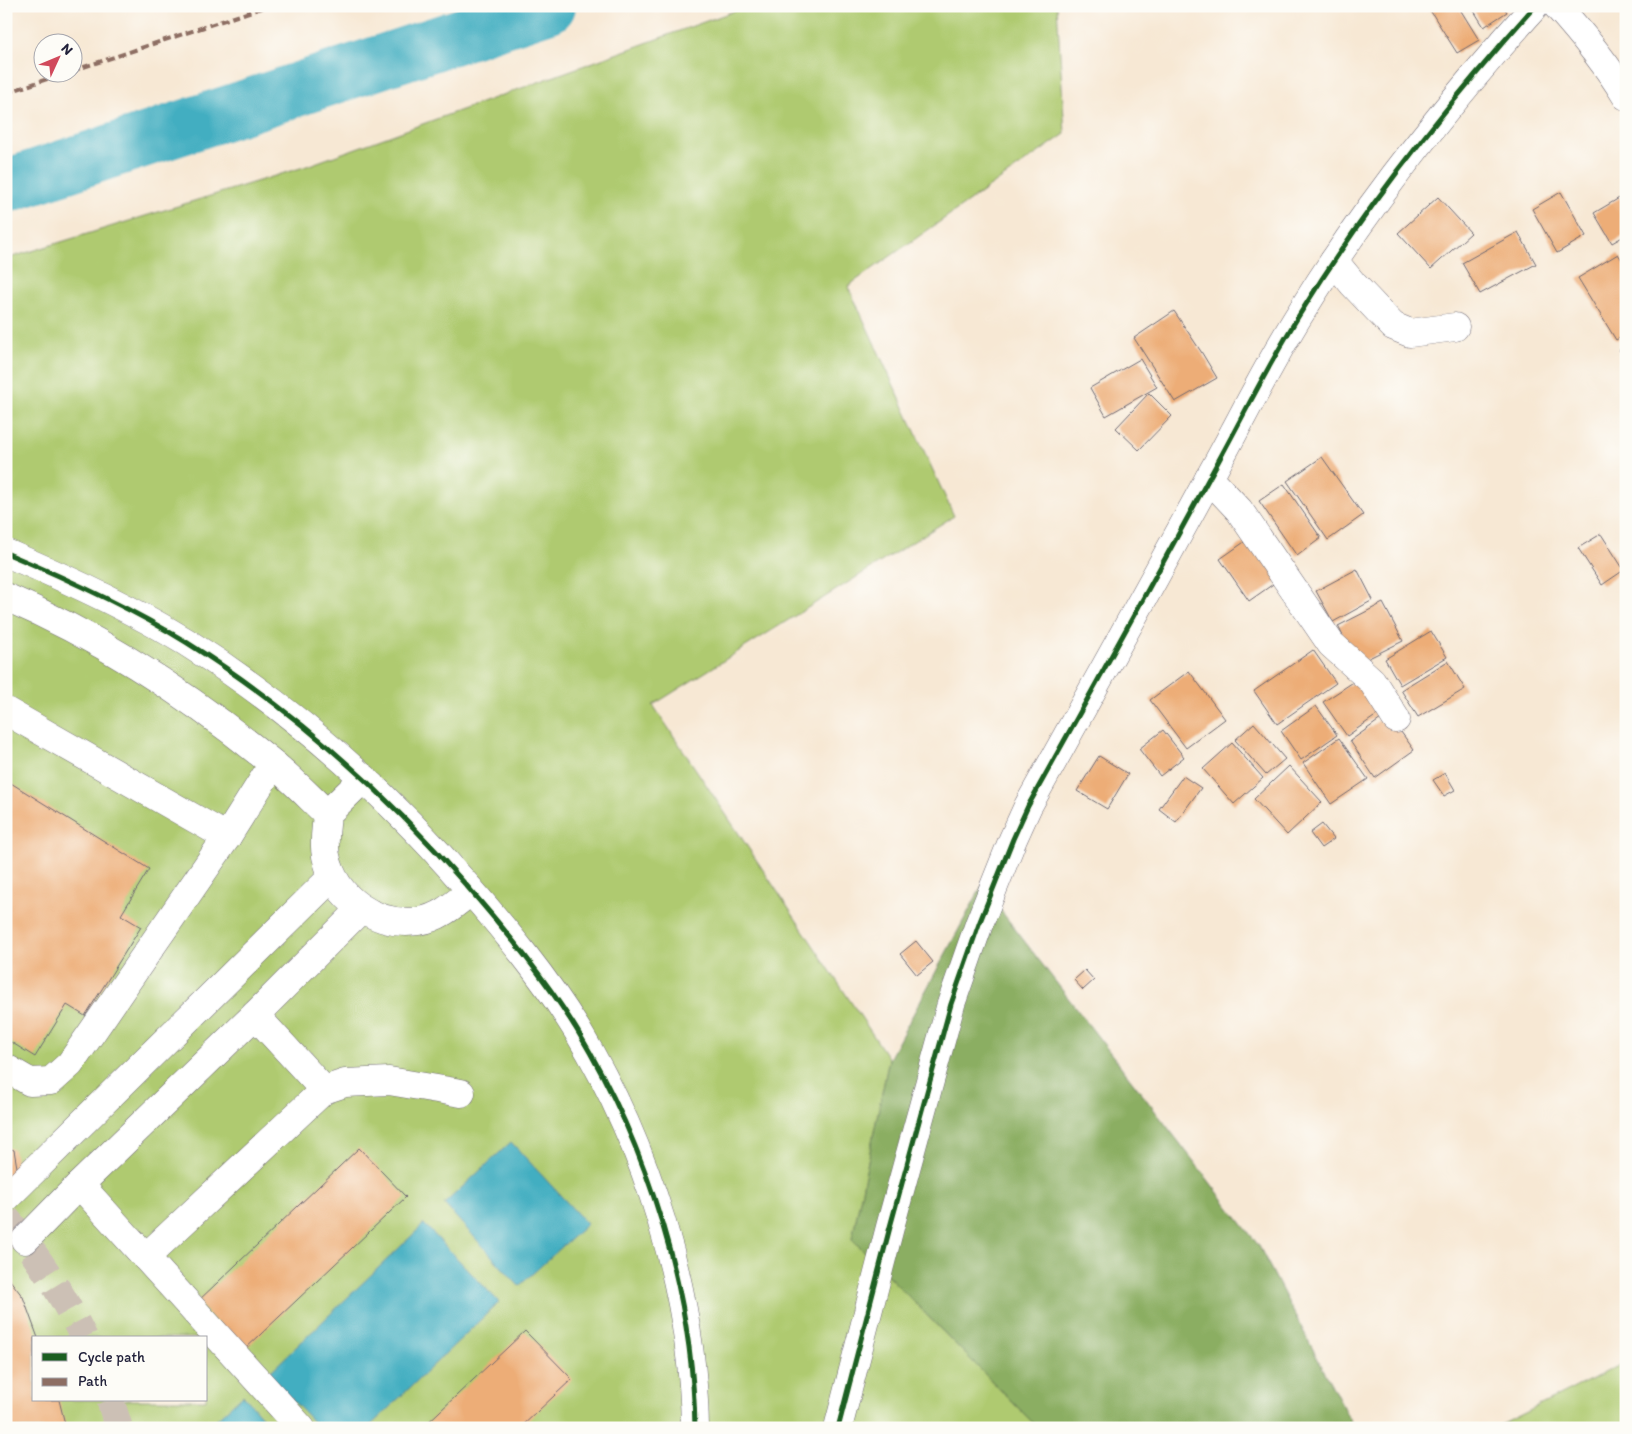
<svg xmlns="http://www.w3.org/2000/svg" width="1632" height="1434" font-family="Itim,sans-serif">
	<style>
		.green { fill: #afca6f; stroke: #687655; fill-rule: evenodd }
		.forest { fill: #8bae62; stroke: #56684e }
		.water { fill: #42aec1; stroke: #32687e }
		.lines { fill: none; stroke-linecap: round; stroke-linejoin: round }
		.river { stroke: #42aec1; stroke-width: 54 }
		.building { fill: #edad77 }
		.minor-tunnel { stroke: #ccc0b5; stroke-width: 28; stroke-dasharray: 28 14; stroke-linecap: butt }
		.minor-casing { stroke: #6d6771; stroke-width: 29 }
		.minor { stroke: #fff; stroke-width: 28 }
		.quiet { stroke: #8d6e63; stroke-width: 4; stroke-dasharray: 8 4; stroke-linecap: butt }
		.cycleway-casing { stroke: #fdfcf7; stroke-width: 8 }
		.cycleway { stroke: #1b5e20; stroke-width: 5 }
	</style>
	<rect width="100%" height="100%" fill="#fdfcf7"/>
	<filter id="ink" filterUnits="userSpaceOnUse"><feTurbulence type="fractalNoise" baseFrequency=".02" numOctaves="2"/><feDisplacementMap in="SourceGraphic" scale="10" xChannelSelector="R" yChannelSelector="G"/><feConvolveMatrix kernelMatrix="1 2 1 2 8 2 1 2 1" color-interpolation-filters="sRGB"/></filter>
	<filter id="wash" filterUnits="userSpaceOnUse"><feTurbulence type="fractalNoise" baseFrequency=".0096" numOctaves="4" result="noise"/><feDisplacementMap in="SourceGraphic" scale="20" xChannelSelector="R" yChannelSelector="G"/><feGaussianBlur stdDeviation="1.12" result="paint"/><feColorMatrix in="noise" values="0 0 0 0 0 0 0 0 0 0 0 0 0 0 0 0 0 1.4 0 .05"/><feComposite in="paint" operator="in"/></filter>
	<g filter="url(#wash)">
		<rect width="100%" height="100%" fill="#f7e8d4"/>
		<!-- green -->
		<g class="green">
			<path d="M748,6H1057L1065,134L848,286L954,516L653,705L889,1059L852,1239L1038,1428H6V259L304,167ZM34,1338H206V1400H34Z"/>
			<polygon points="1626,1362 1626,1428 1495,1428"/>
		</g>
		<!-- forest -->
		<polygon class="forest" points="982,886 1259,1246 1354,1428 1038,1428 852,1239 889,1059"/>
		<!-- water -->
		<g class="water">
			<polygon points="511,1142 587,1224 519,1286 444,1204"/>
			<polygon points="424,1224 499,1302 368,1428 319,1428 268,1374"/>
			<polygon points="243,1395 272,1428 207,1428"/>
		</g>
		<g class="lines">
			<!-- river -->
			<polyline class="river" points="6,186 549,6"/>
		</g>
		<g id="blocks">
			<!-- building -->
			<g class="building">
				<polygon points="1430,6 1458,6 1479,40 1457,53 1428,7"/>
				<polygon points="1471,6 1503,6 1507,12 1484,27"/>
				<polygon points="1561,192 1586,236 1557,253 1532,209"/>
				<polygon points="1626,194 1626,235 1612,243 1594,213"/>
				<polygon points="1438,197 1471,233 1431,269 1398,233"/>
				<polygon points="1518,232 1536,264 1480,294 1462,263"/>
				<polygon points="1618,254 1626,266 1626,334 1616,340 1578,278"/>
				<polygon points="1174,311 1202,353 1217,378 1175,402 1134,338"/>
				<polygon points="1626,345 1626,359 1619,350"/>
				<polygon points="1140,359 1157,387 1106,416 1090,388"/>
				<polygon points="1149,393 1172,416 1139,450 1116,428"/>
				<polygon points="1322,457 1363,515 1328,540 1287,481"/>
				<polygon points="1284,484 1321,538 1297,556 1259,501"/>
				<polygon points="1601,534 1624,570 1602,585 1578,548"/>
				<polygon points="1250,538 1279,580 1249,601 1220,559"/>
				<polygon points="1357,569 1373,600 1333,622 1316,591"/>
				<polygon points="1383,603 1403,641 1357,664 1338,626"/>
				<polygon points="1431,631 1447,657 1400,685 1385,659"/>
				<polygon points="1313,650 1336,683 1277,724 1254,691"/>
				<polygon points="1448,661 1465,689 1418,717 1401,690"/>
				<polygon points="1189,671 1225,719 1186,748 1150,700"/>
				<polygon points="1361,677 1384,710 1347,736 1323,702"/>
				<polygon points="1316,706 1337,735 1301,760 1281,731"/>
				<polygon points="1388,714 1414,750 1375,778 1350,741"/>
				<polygon points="1254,723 1285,759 1266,775 1235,740"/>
				<polygon points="1163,730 1184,757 1160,776 1139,749"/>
				<polygon points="1339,738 1368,779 1331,804 1303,763"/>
				<polygon points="1232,743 1263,778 1234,804 1203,769"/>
				<polygon points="1099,756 1128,774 1107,809 1077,791"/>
				<polygon points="1289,766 1322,802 1287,835 1254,799"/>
				<polygon points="1445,773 1455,790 1444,796 1433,780"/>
				<polygon points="1183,776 1201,788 1176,822 1159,809"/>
				<polygon points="6,780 149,869 121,915 141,927 85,1016 67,1005 35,1057 6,1039"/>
				<polygon points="1322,824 1334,839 1321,848 1310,833"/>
				<polygon points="916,941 933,962 917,975 900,954"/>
				<polygon points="1085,970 1094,980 1083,990 1074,980"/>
				<polygon points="6,1147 14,1150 20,1185 6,1186"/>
				<polygon points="359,1148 406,1197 243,1351 197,1302"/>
				<polygon points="6,1275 23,1297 38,1338 34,1338 34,1400 59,1400 66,1428 6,1428"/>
				<polygon points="525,1331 572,1379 520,1428 422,1428"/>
			</g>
		</g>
	</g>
	<g filter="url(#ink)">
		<use href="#blocks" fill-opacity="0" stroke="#6d6771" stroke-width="1"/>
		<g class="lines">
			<!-- minor-tunnel -->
			<g class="minor-tunnel">
				<path d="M6,1218C37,1255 63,1295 84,1338"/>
				<polyline points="110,1400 119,1428"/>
			</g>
			<defs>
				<g id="minor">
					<path d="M1557,6C1583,35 1606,63 1626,96"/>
					<polyline points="1334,261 1353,284 1393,326 1410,333 1455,327"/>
					<polyline points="1209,478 1239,510 1331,644 1372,681 1396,719"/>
					<path d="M6,553C68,579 129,607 186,642C291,708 385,791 466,885C506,931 545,978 577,1030C647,1146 693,1291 695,1428"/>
					<path d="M6,597C102,638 190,696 271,762C291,778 309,797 327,814"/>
					<polyline points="6,711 227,837"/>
					<path d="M327,814C326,828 323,842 326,856C335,899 376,927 419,921C440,918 456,903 471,891"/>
					<polyline points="327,814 364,778"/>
					<polyline points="255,1015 324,1090"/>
					<polyline points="6,1068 30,1082 51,1081 70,1064 227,837 273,764"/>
					<polyline points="80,1185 301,1428"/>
					<polyline points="6,1198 332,877"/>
					<polyline points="25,1240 70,1194 255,1015 361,909"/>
					<polyline points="146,1257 324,1090 345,1083 389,1081 461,1093"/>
					<path d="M838,1428L890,1227L951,1004L979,924L1013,839L1028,806C1088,698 1149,589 1208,480C1240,423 1268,364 1303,309C1370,200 1450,101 1535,6"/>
				</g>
			</defs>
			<!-- minor casing -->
			<use href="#minor" class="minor-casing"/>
			<!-- minor -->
			<use href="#minor" class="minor"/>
			<!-- quiet -->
			<g class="quiet">
				<polyline points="72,71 267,6"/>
				<polyline points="6,93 68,72"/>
			</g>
			<defs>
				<g id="cycleway">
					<path d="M6,553C68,579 129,607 186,642C291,708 385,791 466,885C506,931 545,978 577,1030C647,1146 693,1291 695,1428"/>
					<path d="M838,1428L890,1227L951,1004L979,924L1013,839L1028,806C1088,698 1149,589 1208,480C1240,423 1268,364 1303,309C1370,200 1450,101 1535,6"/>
				</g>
			</defs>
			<!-- cycleway casing -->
			<use href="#cycleway" class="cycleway-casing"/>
			<!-- cycleway -->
			<use href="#cycleway" class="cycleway"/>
		</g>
	</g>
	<!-- margin -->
	<rect width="1632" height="1434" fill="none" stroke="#fdfcf7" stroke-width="25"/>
	<!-- legend -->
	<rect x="32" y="1336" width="175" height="65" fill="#fdfcf7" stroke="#a5a5ac"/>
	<rect x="42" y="1353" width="25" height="8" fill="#1b5e20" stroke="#a5a5ac"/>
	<text x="78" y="1362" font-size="15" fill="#22223b">Cycle path</text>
	<rect x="42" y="1378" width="25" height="8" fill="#8d6e63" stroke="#a5a5ac"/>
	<text x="78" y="1386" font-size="15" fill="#22223b">Path</text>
	<!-- north arrow -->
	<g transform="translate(58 58) rotate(46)"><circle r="24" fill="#fdfcf7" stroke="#a5a5ac"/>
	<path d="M0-4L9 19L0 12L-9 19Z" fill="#d1495b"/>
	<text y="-8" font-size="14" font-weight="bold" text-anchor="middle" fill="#22223b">N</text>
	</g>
</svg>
